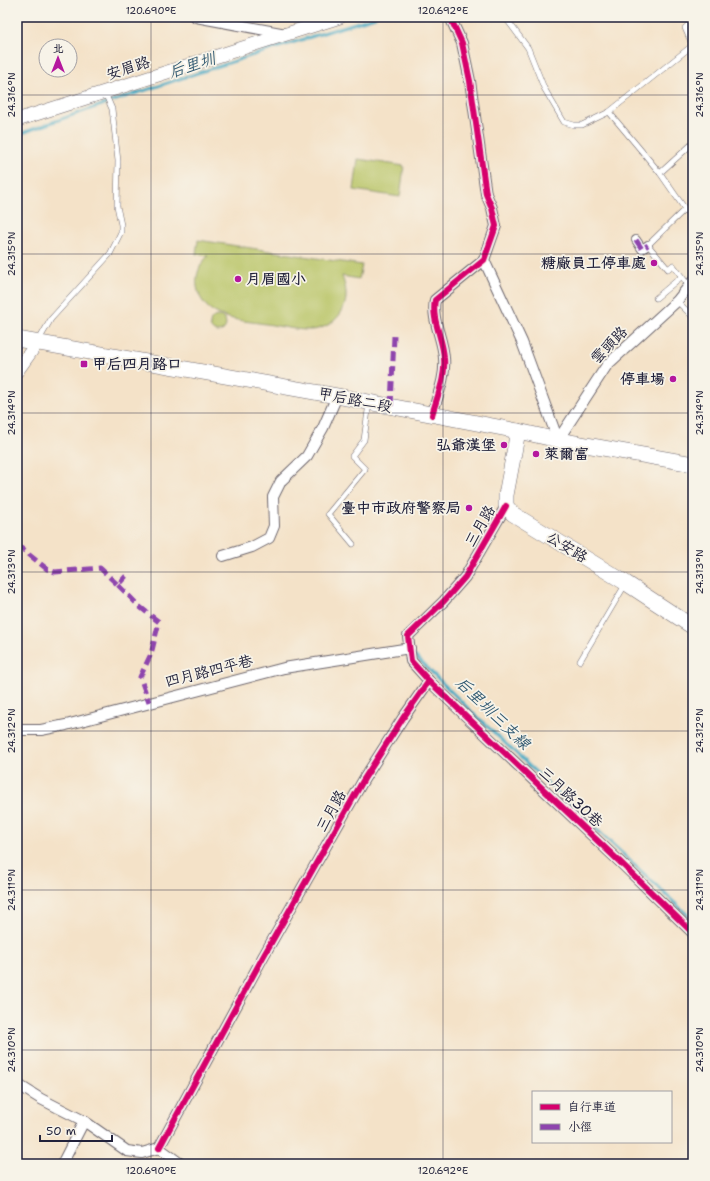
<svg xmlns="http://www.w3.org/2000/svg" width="710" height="1181" font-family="'Shantell Sans','LXGW WenKai TC',sans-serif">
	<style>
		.green { fill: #b9c567; stroke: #6e7451 }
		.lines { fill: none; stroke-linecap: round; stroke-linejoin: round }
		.stream { stroke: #42a8c2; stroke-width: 3 }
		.service-casing { stroke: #6c656c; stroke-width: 6 }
		.pedestrian-casing { stroke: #6c656c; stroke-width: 10 }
		.minor-casing { stroke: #6c656c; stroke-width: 12 }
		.tertiary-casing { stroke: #6c656c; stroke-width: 14 }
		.secondary-casing { stroke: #6c656c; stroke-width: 16 }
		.service { stroke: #fff; stroke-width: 5 }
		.pedestrian { stroke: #fff; stroke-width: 8 }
		.minor { stroke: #fff; stroke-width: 10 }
		.tertiary { stroke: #fff; stroke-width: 13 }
		.secondary { stroke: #fff; stroke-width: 15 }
		.quiet { stroke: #8e44ad; stroke-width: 5; stroke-dasharray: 10 5; stroke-linecap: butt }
		.cycleway-casing { stroke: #f7f3e8; stroke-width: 8 }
		.cycleway { stroke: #d6006c; stroke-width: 6 }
		.ticks { fill: none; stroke: #22223b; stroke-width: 1; stroke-opacity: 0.45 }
		.poi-dot { fill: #b5179e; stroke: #f7f3e8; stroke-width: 1.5 }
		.labels { text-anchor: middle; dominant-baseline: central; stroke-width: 3.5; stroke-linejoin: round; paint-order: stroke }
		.street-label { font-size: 15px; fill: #22223b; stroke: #f7f3e8 }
		.poi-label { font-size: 15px; font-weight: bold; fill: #22223b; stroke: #f7f3e8; text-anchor: end }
		.water-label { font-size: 16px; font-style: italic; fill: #2f5871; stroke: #f7f3e8 }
		.neatline { fill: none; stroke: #22223b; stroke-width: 1.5 }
		.ticks-label { font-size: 10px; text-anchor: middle; fill: #22223b }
	</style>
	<rect width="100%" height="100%" fill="#f7f3e8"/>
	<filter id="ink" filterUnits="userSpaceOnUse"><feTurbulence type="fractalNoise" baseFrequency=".025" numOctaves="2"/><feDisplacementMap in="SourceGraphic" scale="8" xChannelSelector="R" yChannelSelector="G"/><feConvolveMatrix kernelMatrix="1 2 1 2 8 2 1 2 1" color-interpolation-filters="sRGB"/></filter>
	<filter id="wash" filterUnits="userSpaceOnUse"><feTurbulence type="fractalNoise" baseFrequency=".012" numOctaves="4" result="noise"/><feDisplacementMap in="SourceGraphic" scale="16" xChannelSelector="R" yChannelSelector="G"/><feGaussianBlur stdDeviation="0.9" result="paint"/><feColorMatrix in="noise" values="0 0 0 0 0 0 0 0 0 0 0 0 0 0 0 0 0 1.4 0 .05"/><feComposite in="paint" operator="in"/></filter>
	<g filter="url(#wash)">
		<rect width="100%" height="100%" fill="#f4e2c8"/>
		<!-- green -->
		<g class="green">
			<polygon points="358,159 404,166 400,197 354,190"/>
			<path d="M198,240L362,265L359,279L342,276C344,282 346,288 346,294C347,315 328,330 309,330C295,330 280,326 266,324C240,320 203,320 197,287C195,275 200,264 208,256L196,254Z"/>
			<circle cx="218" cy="324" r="8"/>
		</g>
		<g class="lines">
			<!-- stream -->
			<g class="stream">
				<path d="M17,135C135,92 255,54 375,17"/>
				<polyline points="415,656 471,711 693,920"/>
			</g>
		</g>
	</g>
	<g filter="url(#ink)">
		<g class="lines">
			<defs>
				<g id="service">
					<polyline points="505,17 528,48 544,88 564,122 574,125 582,125 609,112 660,173 685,209 693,217"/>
					<polyline points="692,44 685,28 693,21"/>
					<polyline points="609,112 693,45"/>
					<polyline points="660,173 693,143"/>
					<polyline points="685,209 648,245 668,269 673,265 689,286"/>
					<polyline points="656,298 681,277"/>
					<polyline points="677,301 693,317"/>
					<polyline points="39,340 51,319 110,254 121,232 121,225 117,206 118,161 112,109 105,93"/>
					<polyline points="353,544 328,514 365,469 352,456 364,440 369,403"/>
					<polyline points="580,661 625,585"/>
				</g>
				<polyline id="pedestrian" points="636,240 642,249 648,245"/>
				<g id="minor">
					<polyline points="196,17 286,34"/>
					<polyline points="484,260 522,342 558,440"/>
					<path d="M432,415C437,397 446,377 444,358C443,338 431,320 435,300L484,260L496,226L492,208L486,194L470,81L462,43L450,17"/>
					<polyline points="558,440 607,365 677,301 693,281"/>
					<polyline points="506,506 465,577 444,601 408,636 411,661 429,681 620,862 693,933"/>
					<polyline points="223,556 252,547 269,538 274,526 273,497 281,481 307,456 323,428 337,396"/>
					<polyline points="17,730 41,730 66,725 284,668 410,648"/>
					<polyline points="17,1084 41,1099 84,1121 127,1151 142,1153 159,1148"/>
					<polyline points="159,1148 263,957 364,779 403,718 429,681"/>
					<polyline points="159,1148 181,1164"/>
					<polyline points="62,1164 84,1121"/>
				</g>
				<g id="tertiary">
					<polyline points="17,120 340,17"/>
					<polyline points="17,371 37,343"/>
				</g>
				<g id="secondary">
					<polyline points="17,339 337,396 518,431 558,440 693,464"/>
					<polyline points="518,431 506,495 506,506 513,514 626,583 693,627"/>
				</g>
			</defs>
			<!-- service casing -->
			<use href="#service" class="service-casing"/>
			<!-- pedestrian casing -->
			<use href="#pedestrian" class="pedestrian-casing"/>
			<!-- minor casing -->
			<use href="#minor" class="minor-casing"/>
			<!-- tertiary casing -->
			<use href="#tertiary" class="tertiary-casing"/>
			<!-- secondary casing -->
			<use href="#secondary" class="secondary-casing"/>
			<!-- service -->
			<use href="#service" class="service"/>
			<!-- pedestrian -->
			<use href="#pedestrian" class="pedestrian"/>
			<!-- minor -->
			<use href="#minor" class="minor"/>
			<!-- tertiary -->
			<use href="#tertiary" class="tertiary"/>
			<!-- secondary -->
			<use href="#secondary" class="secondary"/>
			<!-- quiet -->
			<g class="quiet">
				<polyline points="636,240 642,249 648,245"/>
				<polyline points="391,406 394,336"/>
				<polyline points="17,545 47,569 55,572 100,568 118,585 126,576"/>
				<polyline points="118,585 140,607 159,622 151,654 140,677 149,702"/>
			</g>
			<defs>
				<g id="cycleway">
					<path d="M432,415C437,397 446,377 444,358C443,338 431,320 435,300L484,260L496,226L492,208L486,194L470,81L462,43L450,17"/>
					<polyline points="506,506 465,577 444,601 408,636 411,661 429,681 620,862 693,933"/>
					<polyline points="159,1148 263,957 364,779 403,718 429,681"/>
				</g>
			</defs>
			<!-- cycleway casing -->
			<use href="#cycleway" class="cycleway-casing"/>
			<!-- cycleway -->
			<use href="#cycleway" class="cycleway"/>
		</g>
	</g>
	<!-- ticks -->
	<path class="ticks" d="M151,17V1164M443,17V1164M17,95H693M17,254H693M17,413H693M17,572H693M17,731H693M17,890H693M17,1050H693"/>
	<!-- markers -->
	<g class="poi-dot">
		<circle cx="654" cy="263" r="4"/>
		<circle cx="238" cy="279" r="4"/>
		<rect x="80" y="360" width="8" height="8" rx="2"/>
		<circle cx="673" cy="379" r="4"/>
		<circle cx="504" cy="445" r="4"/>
		<circle cx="536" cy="454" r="4"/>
		<circle cx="469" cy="508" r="4"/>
	</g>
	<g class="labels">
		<!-- street labels -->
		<g class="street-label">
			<text transform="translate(128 68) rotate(-18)">安眉路</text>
			<text transform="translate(609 345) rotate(-46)">雲頭路</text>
			<text transform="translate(355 400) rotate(11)">甲后路二段</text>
			<text transform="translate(480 526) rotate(-60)">三月路</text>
			<text transform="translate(567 547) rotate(31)">公安路</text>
			<text transform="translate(209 671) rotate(-14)">四月路四平巷</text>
			<text transform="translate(571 797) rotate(43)">三月路30巷</text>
			<text transform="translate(331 811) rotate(-61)">三月路</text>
		</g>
		<!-- poi labels -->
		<g class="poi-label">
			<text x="646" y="263">糖廠員工停車處</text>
			<text x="246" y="279" text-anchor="start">月眉國小</text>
			<text x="92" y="364" text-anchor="start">甲后四月路口</text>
			<text x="665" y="379">停車場</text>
			<text x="496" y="445">弘爺漢堡</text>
			<text x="544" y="454" text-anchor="start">萊爾富</text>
			<text x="461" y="508">臺中市政府警察局</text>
		</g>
		<!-- water labels -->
		<g class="water-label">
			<text transform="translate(192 65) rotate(-18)">后里圳</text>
			<text transform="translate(493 713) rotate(44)">后里圳三支線</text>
		</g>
	</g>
	<!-- margin -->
	<rect width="710" height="1181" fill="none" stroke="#f7f3e8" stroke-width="44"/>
	<!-- legend -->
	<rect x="532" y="1091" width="140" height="52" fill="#f7f3e8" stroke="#a29fa3"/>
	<rect x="540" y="1104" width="20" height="6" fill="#d6006c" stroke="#a29fa3"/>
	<text x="568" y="1111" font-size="12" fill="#22223b">自行車道</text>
	<rect x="540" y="1124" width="20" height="6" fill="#8e44ad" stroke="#a29fa3"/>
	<text x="568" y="1131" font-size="12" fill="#22223b">小徑</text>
	<!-- north arrow -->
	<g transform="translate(58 58)"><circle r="19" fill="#f7f3e8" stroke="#a29fa3"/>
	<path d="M0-3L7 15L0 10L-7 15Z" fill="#b5179e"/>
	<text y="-6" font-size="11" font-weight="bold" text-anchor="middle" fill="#22223b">北</text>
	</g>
	<!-- scale -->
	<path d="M40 1135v6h72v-6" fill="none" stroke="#22223b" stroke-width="2"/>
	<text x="46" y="1135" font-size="12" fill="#22223b" stroke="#f7f3e8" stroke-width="3" paint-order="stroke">50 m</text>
	<rect x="22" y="22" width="666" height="1137" class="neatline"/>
	<g class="ticks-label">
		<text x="151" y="14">120.690°E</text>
		<text x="443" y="14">120.692°E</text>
		<text transform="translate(11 95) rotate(-90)" y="4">24.316°N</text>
		<text transform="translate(699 95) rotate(-90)" y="4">24.316°N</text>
		<text transform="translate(11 254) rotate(-90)" y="4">24.315°N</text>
		<text transform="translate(699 254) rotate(-90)" y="4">24.315°N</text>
		<text transform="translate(11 413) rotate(-90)" y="4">24.314°N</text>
		<text transform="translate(699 413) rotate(-90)" y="4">24.314°N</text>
		<text transform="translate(11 572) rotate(-90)" y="4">24.313°N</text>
		<text transform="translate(699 572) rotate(-90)" y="4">24.313°N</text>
		<text transform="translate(11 731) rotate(-90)" y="4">24.312°N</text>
		<text transform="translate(699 731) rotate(-90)" y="4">24.312°N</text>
		<text transform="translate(11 890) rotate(-90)" y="4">24.311°N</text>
		<text transform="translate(699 890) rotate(-90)" y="4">24.311°N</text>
		<text transform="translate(11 1050) rotate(-90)" y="4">24.310°N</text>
		<text transform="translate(699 1050) rotate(-90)" y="4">24.310°N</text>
		<text x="151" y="1174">120.690°E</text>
		<text x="443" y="1174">120.692°E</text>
	</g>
</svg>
